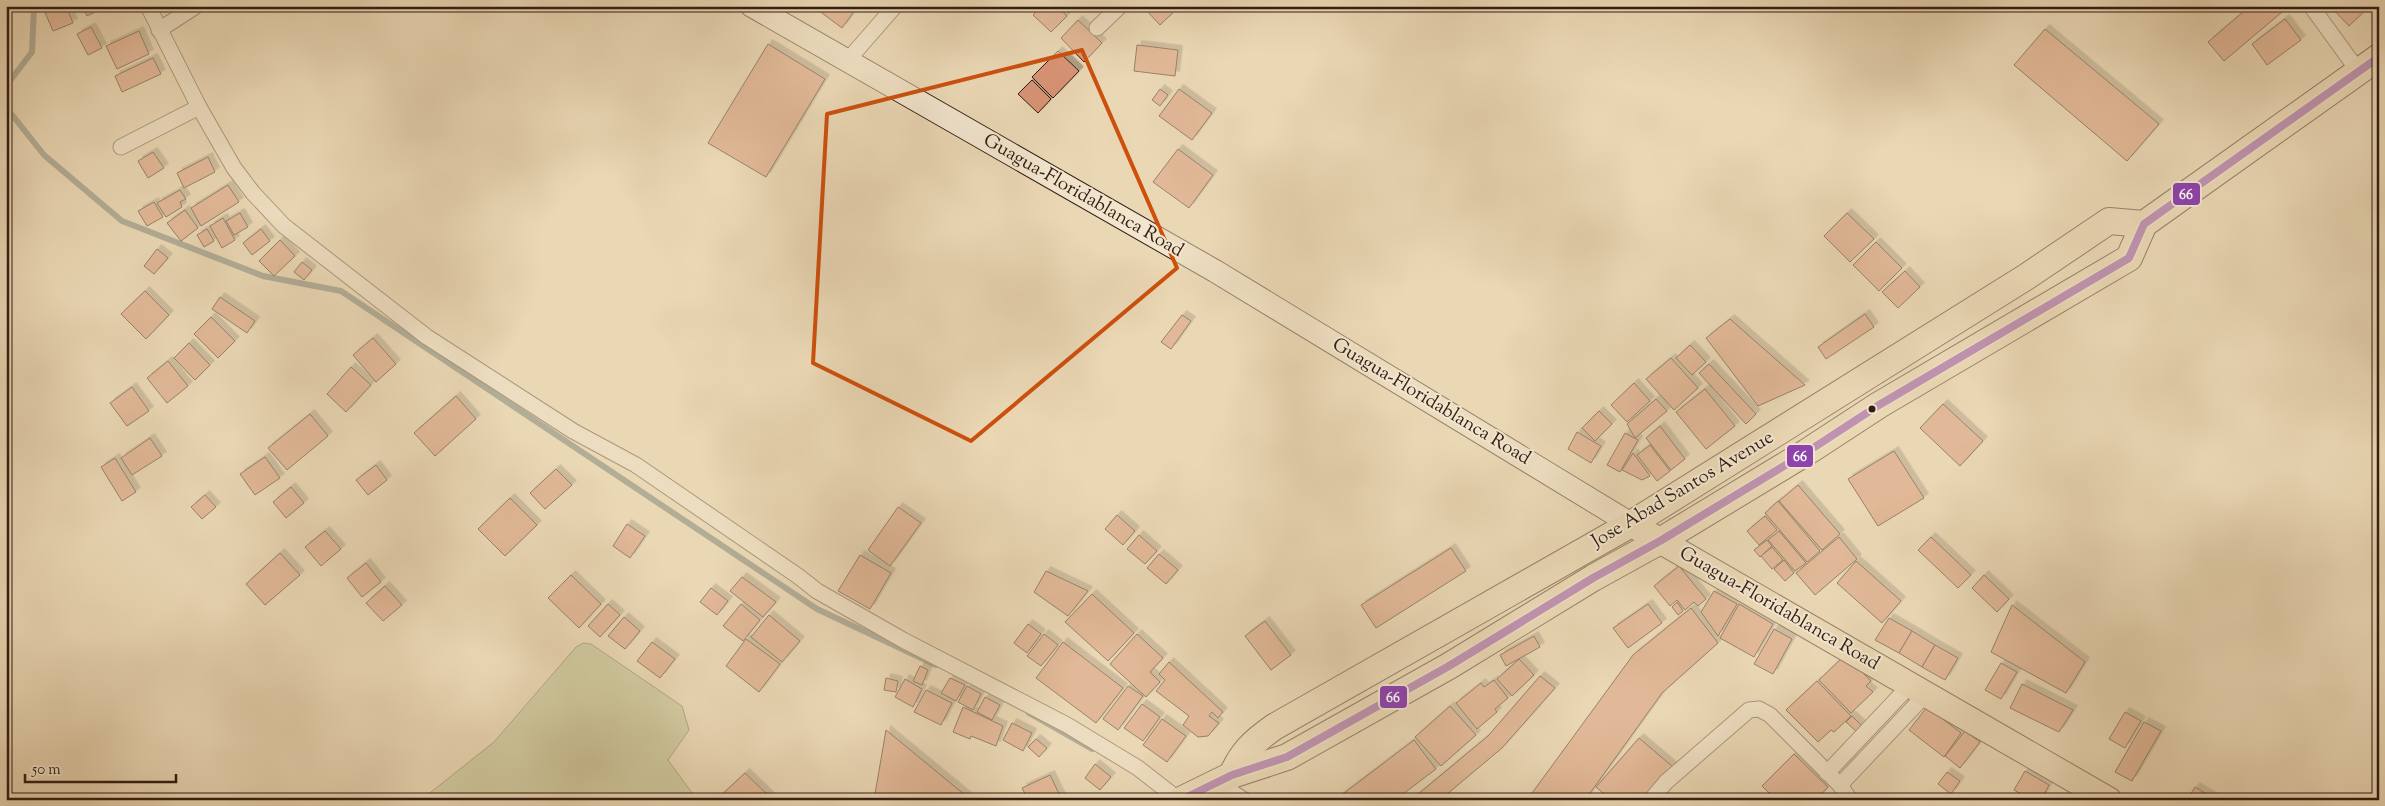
<svg xmlns="http://www.w3.org/2000/svg" width="2385" height="806" font-family="'Sorts Mill Goudy',serif">
	<style>
		.green { fill: #b8be8c; stroke: #766e4f }
		.lines { fill: none; stroke-linecap: round; stroke-linejoin: round }
		.stream { stroke: #707a73; stroke-width: 6 }
		.building { fill: #d99476; stroke: #331d12; filter: url(#shadow) }
		.minor-casing { stroke: #614c3a; stroke-width: 17 }
		.secondary-casing { stroke: #331d12; stroke-width: 24 }
		.primary-casing { stroke: #331d12; stroke-width: 27 }
		.trunk-casing { stroke: #331d12; stroke-width: 28 }
		.minor { stroke: #f1e5ce; stroke-width: 15 }
		.secondary { stroke: #f1e5ce; stroke-width: 22 }
		.primary { stroke: #ead7b4; stroke-width: 25 }
		.trunk { stroke: #ead7b4; stroke-width: 26 }
		.bus-1-casing { stroke: #f1e5ce; stroke-width: 11 }
		.bus-1 { stroke: #8e44ad; stroke-width: 8 }
		.marked { fill: none; stroke: #cd500d; stroke-width: 4; stroke-linejoin: round }
		.bus-dot { fill: #331d12; stroke: #f1e5ce; stroke-width: 2 }
		.labels { text-anchor: middle; dominant-baseline: central; stroke-width: 4; stroke-linejoin: round; paint-order: stroke }
		.street-label { font-size: 19px; fill: #331d12; stroke: #f1e5ce }
		.line-badge { stroke: #f1e5ce; stroke-width: 2 }
		.badge-label { font-size: 14px; text-anchor: middle; font-weight: bold; fill: #fff }
	</style>
	<defs>
		<filter id="shadow"><feDropShadow dx="4.5" dy="-4.5" stdDeviation="0" flood-color="#0004"/></filter>
	</defs>
	<rect width="100%" height="100%" fill="#ead7b4"/>
	<filter id="stains"><feTurbulence type="fractalNoise" baseFrequency=".004" numOctaves="4"/><feColorMatrix values="0 0 0 0 .2 0 0 0 0 .09 0 0 0 0 .02 0 0 0 .5 -.17"/></filter>
	<radialGradient id="worn" r=".72"><stop offset=".6" stop-color="#630" stop-opacity="0"/><stop offset="1" stop-color="#630" stop-opacity=".3"/></radialGradient>
	<!-- green -->
	<polygon class="green" points="583,643 591,644 682,706 689,730 668,760 692,793 690,800 421,800 494,742 576,647"/>
	<g class="lines">
		<!-- stream -->
		<g class="stream">
			<polyline points="34,6 32,52 9,82 9,111 44,155 122,221 263,276 341,291 817,609 936,665"/>
			<polyline points="1029,713 1092,749"/>
		</g>
	</g>
	<!-- building -->
	<g class="building">
		<polygon points="54,6 66,6 73,23 53,31 44,10"/>
		<polygon points="82,6 107,6 87,16"/>
		<polygon points="168,6 187,6 171,13"/>
		<polygon points="821,6 858,6 842,28 818,10"/>
		<polygon points="1042,6 1056,6 1067,16 1051,32 1033,15"/>
		<polygon points="1061,6 1076,6 1069,13"/>
		<polygon points="1149,6 1178,6 1179,7 1160,25 1145,9"/>
		<polygon points="2250,6 2277,6 2282,12 2224,61 2208,42"/>
		<polygon points="2330,6 2370,6 2349,26"/>
		<polygon points="2285,19 2301,40 2267,65 2252,44"/>
		<polygon points="1078,20 1102,43 1084,62 1061,38"/>
		<polygon points="91,27 102,48 88,55 77,34"/>
		<polygon points="2045,29 2159,124 2127,161 2014,65"/>
		<polygon points="139,31 149,54 117,69 106,46"/>
		<polygon points="768,44 825,79 766,177 708,143"/>
		<polygon points="1137,45 1178,50 1175,76 1134,71"/>
		<polygon points="1058,51 1079,71 1053,98 1032,77"/>
		<polygon points="153,58 161,74 122,92 115,76"/>
		<polygon points="1032,80 1051,99 1038,113 1018,94"/>
		<polygon points="1160,89 1168,95 1160,106 1152,100"/>
		<polygon points="1179,89 1212,113 1192,140 1159,116"/>
		<polygon points="1178,149 1213,175 1189,208 1153,182"/>
		<polygon points="153,152 164,168 148,178 138,161"/>
		<polygon points="208,157 215,172 184,188 177,173"/>
		<polygon points="228,185 239,202 201,226 191,208"/>
		<polygon points="180,190 186,199 180,202 182,207 166,217 157,203"/>
		<polygon points="154,202 163,217 147,226 138,211"/>
		<polygon points="185,210 198,228 181,241 167,223"/>
		<polygon points="240,213 248,227 234,235 226,221"/>
		<polygon points="1847,213 1874,239 1850,262 1824,236"/>
		<polygon points="223,218 235,240 222,248 210,226"/>
		<polygon points="207,229 214,241 204,247 197,235"/>
		<polygon points="261,229 270,241 252,255 243,243"/>
		<polygon points="280,240 295,256 274,276 259,261"/>
		<polygon points="1876,242 1902,268 1879,291 1853,265"/>
		<polygon points="157,249 168,258 154,274 144,266"/>
		<polygon points="302,262 312,270 304,280 294,272"/>
		<polygon points="1905,271 1920,287 1898,308 1882,292"/>
		<polygon points="145,291 169,315 146,339 121,314"/>
		<polygon points="220,297 255,321 247,333 212,309"/>
		<polygon points="1865,314 1874,327 1826,359 1818,347"/>
		<polygon points="1182,315 1191,321 1171,349 1161,342"/>
		<polygon points="211,317 235,341 218,358 194,334"/>
		<polygon points="1730,319 1805,385 1758,406 1706,338"/>
		<polygon points="373,338 396,364 376,382 353,355"/>
		<polygon points="189,343 210,365 195,380 174,358"/>
		<polygon points="1690,345 1706,362 1692,375 1676,358"/>
		<polygon points="1671,358 1698,388 1674,410 1646,379"/>
		<polygon points="168,361 188,386 167,403 147,378"/>
		<polygon points="1709,364 1756,414 1746,424 1699,373"/>
		<polygon points="351,367 371,385 346,412 327,394"/>
		<polygon points="1634,383 1650,401 1627,422 1611,405"/>
		<polygon points="132,387 149,411 127,426 110,403"/>
		<polygon points="1705,389 1735,426 1706,449 1676,412"/>
		<polygon points="456,396 476,419 435,456 414,433"/>
		<polygon points="1656,399 1667,411 1635,438 1627,424"/>
		<polygon points="1943,404 1983,441 1960,466 1920,428"/>
		<polygon points="1599,411 1612,424 1595,441 1582,428"/>
		<polygon points="310,414 328,436 287,470 268,448"/>
		<polygon points="1660,426 1685,459 1671,470 1646,438"/>
		<polygon points="1577,432 1601,446 1591,463 1568,449"/>
		<polygon points="1625,433 1638,440 1620,472 1607,465"/>
		<polygon points="150,438 162,456 132,475 121,458"/>
		<polygon points="1650,445 1670,471 1657,481 1637,455"/>
		<polygon points="1894,451 1924,498 1878,526 1848,479"/>
		<polygon points="1633,453 1650,476 1642,480 1622,470"/>
		<polygon points="265,457 280,478 255,495 240,474"/>
		<polygon points="115,458 136,492 122,501 101,467"/>
		<polygon points="376,465 387,480 368,495 356,480"/>
		<polygon points="556,469 572,485 545,509 530,493"/>
		<polygon points="1798,485 1840,534 1822,550 1779,501"/>
		<polygon points="291,487 304,503 286,518 273,502"/>
		<polygon points="205,495 216,507 202,519 191,507"/>
		<polygon points="510,498 537,525 505,556 478,529"/>
		<polygon points="1778,501 1820,551 1807,562 1765,513"/>
		<polygon points="898,507 921,523 890,566 868,550"/>
		<polygon points="1117,515 1135,531 1123,545 1105,529"/>
		<polygon points="1765,516 1777,530 1759,545 1747,531"/>
		<polygon points="627,524 645,536 630,558 613,546"/>
		<polygon points="325,531 341,549 321,566 305,547"/>
		<polygon points="1779,531 1806,563 1795,571 1768,540"/>
		<polygon points="1139,535 1157,551 1145,564 1127,549"/>
		<polygon points="1839,537 1857,559 1815,595 1796,573"/>
		<polygon points="1931,537 1971,575 1958,588 1918,550"/>
		<polygon points="1767,540 1772,546 1760,557 1754,550"/>
		<polygon points="1772,547 1783,560 1772,569 1761,556"/>
		<polygon points="1451,548 1466,571 1376,628 1361,605"/>
		<polygon points="280,553 300,575 265,605 246,584"/>
		<polygon points="1159,554 1178,570 1166,584 1147,568"/>
		<polygon points="860,555 891,573 870,609 838,591"/>
		<polygon points="1784,560 1794,573 1785,581 1774,569"/>
		<polygon points="1856,561 1901,601 1882,623 1837,583"/>
		<polygon points="366,563 381,582 362,597 347,578"/>
		<polygon points="1679,566 1706,599 1698,606 1694,602 1685,610 1677,600 1670,606 1654,586"/>
		<polygon points="1046,571 1088,591 1068,616 1034,592"/>
		<polygon points="571,575 601,604 579,628 548,598"/>
		<polygon points="1984,575 2009,599 1997,612 1972,588"/>
		<polygon points="742,577 776,602 763,617 730,591"/>
		<polygon points="385,586 402,605 383,621 366,603"/>
		<polygon points="711,588 728,601 717,615 700,602"/>
		<polygon points="1714,591 1737,604 1718,636 1701,612"/>
		<polygon points="1092,594 1134,633 1108,661 1065,622"/>
		<polygon points="1677,602 1683,611 1678,615 1672,607"/>
		<polygon points="608,604 620,615 600,637 588,626"/>
		<polygon points="741,604 760,620 743,641 723,626"/>
		<polygon points="1648,604 1662,623 1628,648 1613,628"/>
		<polygon points="1739,604 1773,624 1754,657 1720,638"/>
		<polygon points="2012,605 2085,662 2066,693 1991,652"/>
		<polygon points="1691,608 1718,643 1662,693 1585,800 1527,800 1633,655"/>
		<polygon points="769,615 800,641 782,662 751,637"/>
		<polygon points="624,617 640,631 625,649 608,636"/>
		<polygon points="1889,618 1912,631 1899,653 1875,640"/>
		<polygon points="1265,621 1291,655 1271,670 1245,636"/>
		<polygon points="1028,624 1041,634 1027,653 1014,643"/>
		<polygon points="1774,629 1792,639 1773,674 1754,664"/>
		<polygon points="1912,631 1935,645 1922,667 1899,653"/>
		<polygon points="1044,634 1058,645 1041,666 1027,656"/>
		<polygon points="1137,634 1163,658 1150,672 1160,682 1146,697 1110,664"/>
		<polygon points="1534,636 1540,647 1506,666 1500,655"/>
		<polygon points="746,639 780,664 759,692 726,666"/>
		<polygon points="652,642 675,659 660,678 637,661"/>
		<polygon points="1063,642 1123,688 1096,723 1036,678"/>
		<polygon points="1935,645 1958,658 1945,680 1922,667"/>
		<polygon points="1845,655 1871,681 1866,686 1873,692 1851,713 1819,680"/>
		<polygon points="1519,659 1534,675 1512,696 1497,679"/>
		<polygon points="1169,662 1223,712 1218,718 1212,712 1209,716 1219,723 1208,736 1198,737 1183,725 1189,716 1156,691 1165,680 1159,674"/>
		<polygon points="2001,663 2017,672 2001,699 1985,690"/>
		<polygon points="920,666 928,670 922,685 913,681"/>
		<polygon points="1540,676 1555,688 1502,748 1440,800 1411,800 1488,736"/>
		<polygon points="886,678 898,681 896,692 884,690"/>
		<polygon points="950,678 965,685 956,701 941,693"/>
		<polygon points="905,679 922,689 913,707 895,697"/>
		<polygon points="1494,680 1508,698 1495,709 1497,712 1477,729 1456,703 1481,683 1484,687"/>
		<polygon points="1817,681 1851,716 1834,732 1831,730 1818,742 1786,710"/>
		<polygon points="2022,684 2073,710 2059,732 2010,708"/>
		<polygon points="967,686 981,694 973,710 958,702"/>
		<polygon points="1128,686 1143,696 1118,730 1103,719"/>
		<polygon points="926,690 952,703 941,725 914,712"/>
		<polygon points="985,697 1000,705 992,720 977,712"/>
		<polygon points="1142,704 1160,717 1143,741 1124,728"/>
		<polygon points="1450,706 1476,735 1441,766 1415,737"/>
		<polygon points="963,707 1003,726 996,746 971,736 970,739 953,732"/>
		<polygon points="1927,707 1961,733 1944,757 1909,730"/>
		<polygon points="2125,712 2141,721 2125,748 2109,739"/>
		<polygon points="1852,716 1864,728 1858,733 1846,722"/>
		<polygon points="1162,719 1186,736 1167,762 1143,745"/>
		<polygon points="2144,722 2161,731 2132,781 2115,772"/>
		<polygon points="1012,723 1032,733 1023,751 1003,740"/>
		<polygon points="886,730 971,800 874,800"/>
		<polygon points="1965,731 1980,742 1960,768 1945,756"/>
		<polygon points="1639,738 1673,767 1645,800 1611,800 1596,787"/>
		<polygon points="1036,739 1047,748 1039,757 1028,747"/>
		<polygon points="1414,740 1436,769 1395,800 1335,800"/>
		<polygon points="1794,754 1828,787 1816,800 1776,800 1762,786"/>
		<polygon points="1095,764 1111,777 1100,790 1085,778"/>
		<polygon points="2025,771 2049,785 2041,800 2032,800 2014,790"/>
		<polygon points="1947,772 1960,781 1951,794 1938,784"/>
		<polygon points="745,773 773,800 716,800"/>
		<polygon points="1050,775 1062,800 1028,800 1022,788"/>
		<polygon points="2195,787 2215,799 2215,800 2187,800"/>
	</g>
	<g class="lines">
		<defs>
			<g id="minor">
				<polyline points="148,6 199,107 234,168 253,193 284,226 427,337 573,431 636,465 798,576 817,591 903,640 1067,725 1138,768 1179,800"/>
				<polyline points="2311,6 2359,72"/>
				<polyline points="1097,28 1120,6"/>
				<polyline points="159,30 196,6"/>
				<polyline points="848,60 895,6"/>
				<polyline points="121,147 199,107"/>
				<polyline points="1827,773 1911,684"/>
				<polyline points="1216,782 1244,800"/>
				<polyline points="1840,785 1927,693"/>
				<polyline points="1651,800 1666,782 1749,710 1759,709 1770,715 1840,785 1850,800"/>
			</g>
			<polyline id="secondary" points="752,6 1215,271 1631,524"/>
			<polyline id="primary" points="1631,524 2109,800"/>
			<g id="trunk">
				<path d="M1232,775C1242,752 1253,742 1274,727L1631,524L2026,277L2109,221L2144,224"/>
				<polyline points="1181,800 1232,775 1287,757 1449,666 1593,578 1660,541 1807,452 1879,405 2129,258 2144,224 2379,57"/>
			</g>
		</defs>
		<!-- minor casing -->
		<use href="#minor" class="minor-casing"/>
		<!-- secondary casing -->
		<use href="#secondary" class="secondary-casing"/>
		<!-- primary casing -->
		<use href="#primary" class="primary-casing"/>
		<!-- trunk casing -->
		<use href="#trunk" class="trunk-casing"/>
		<!-- minor -->
		<use href="#minor" class="minor"/>
		<!-- secondary -->
		<use href="#secondary" class="secondary"/>
		<!-- primary -->
		<use href="#primary" class="primary"/>
		<!-- trunk -->
		<use href="#trunk" class="trunk"/>
		<defs>
			<polyline id="bus-1" points="1181,800 1232,775 1287,757 1449,666 1593,578 1660,541 1807,452 1879,405 2129,258 2144,224 2379,57"/>
		</defs>
		<!-- bus-1 casing -->
		<use href="#bus-1" class="bus-1-casing"/>
		<!-- bus-1 -->
		<use href="#bus-1" class="bus-1"/>
	</g>
	<!-- marked area -->
	<path d="M0 0H2385V806H0ZM1082,50L1177,268L971,441L813,363L827,114Z" fill="#ead7b4" fill-opacity=".55" fill-rule="evenodd"/>
	<path class="marked" d="M1082,50L1177,268L971,441L813,363L827,114Z"/>
	<!-- markers -->
	<circle class="bus-dot" cx="1872" cy="409" r="4.5"/>
	<g class="labels">
		<!-- street labels -->
		<g class="street-label">
			<text transform="translate(1083 196) rotate(30)">Guagua-Floridablanca Road</text>
			<text transform="translate(1431 402) rotate(31)">Guagua-Floridablanca Road</text>
			<text transform="translate(1683 490) rotate(-31)">Jose Abad Santos Avenue</text>
			<text transform="translate(1779 609) rotate(30)">Guagua-Floridablanca Road</text>
		</g>
	</g>
	<g class="line-badge">
		<rect x="2172" y="182" width="29" height="24" rx="5" fill="#8e44ad"/>
		<rect x="1786" y="444" width="28" height="24" rx="5" fill="#8e44ad"/>
		<rect x="1379" y="685" width="29" height="24" rx="5" fill="#8e44ad"/>
	</g>
	<g class="badge-label">
		<text x="2186" y="199">66</text>
		<text x="1800" y="461">66</text>
		<text x="1393" y="702">66</text>
	</g>
	<!-- margin -->
	<rect width="2385" height="806" fill="none" stroke="#ead7b4" stroke-width="25"/>
	<rect x="8" y="8" width="2370" height="791" fill="none" stroke="#331d12" stroke-width="2.5"/>
	<rect x="12" y="12" width="2360" height="781" fill="none" stroke="#331d12"/>
	<!-- scale -->
	<path d="M25 774v8h151v-8" fill="none" stroke="#331d12" stroke-width="2.5"/>
	<text x="32" y="774" font-size="15" fill="#331d12" stroke="#f1e5ce" stroke-width="4" paint-order="stroke">50 m</text>
	<rect width="100%" height="100%" filter="url(#stains)"/>
	<rect width="100%" height="100%" fill="url(#worn)"/>
</svg>
